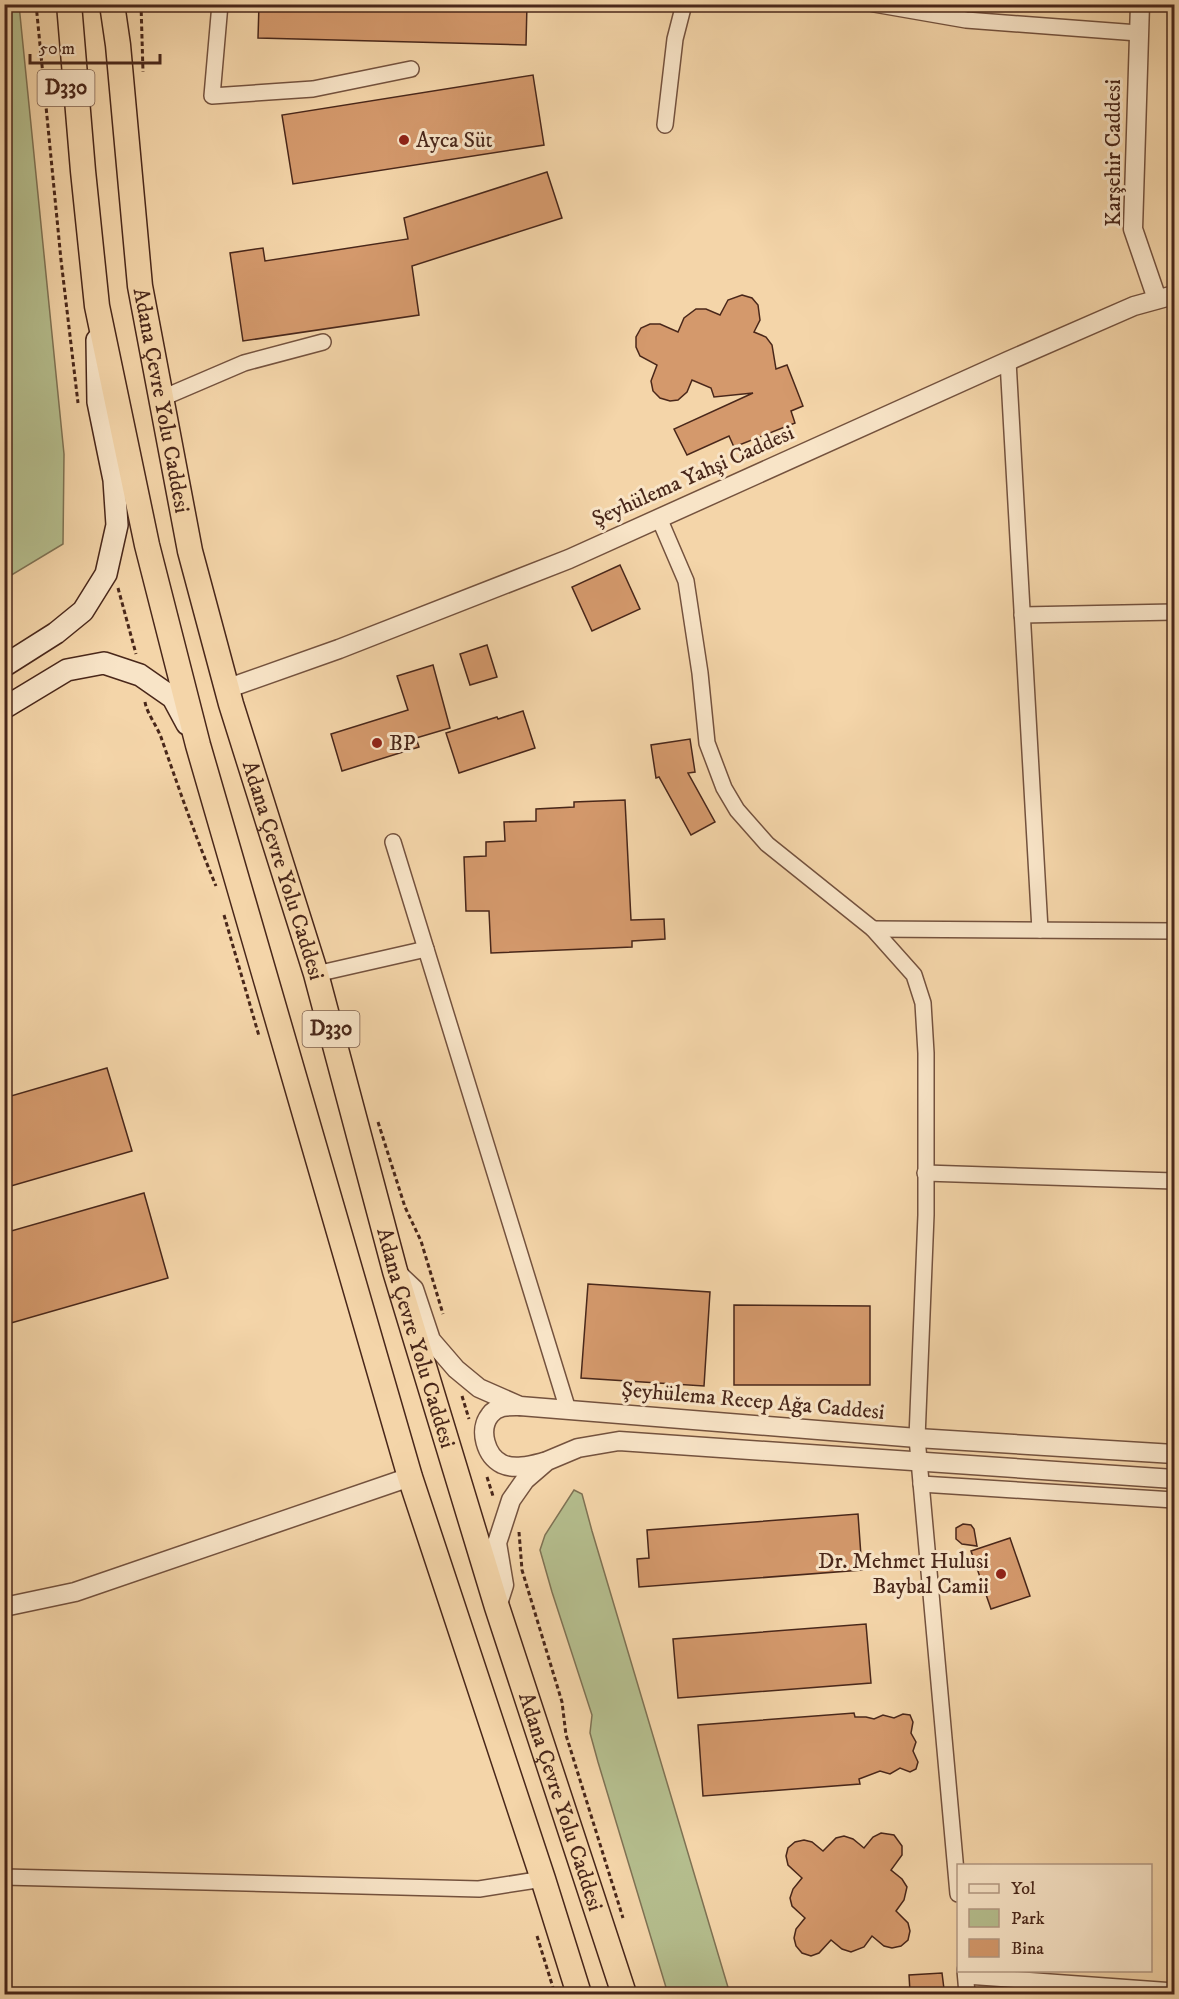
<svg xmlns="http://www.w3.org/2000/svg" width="1179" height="1999" font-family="'IM FELL DW Pica',serif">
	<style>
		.green { fill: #b5be8e; stroke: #7f7254; stroke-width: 1.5 }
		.building { fill: #d4996c; stroke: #49271a; stroke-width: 1.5 }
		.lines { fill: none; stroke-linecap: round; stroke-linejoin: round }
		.minor-casing { stroke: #74523e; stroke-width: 18 }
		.tertiary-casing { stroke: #74523e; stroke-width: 21 }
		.secondary-casing { stroke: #49271a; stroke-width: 24 }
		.trunk-casing { stroke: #49271a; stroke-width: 27 }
		.path { stroke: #49271a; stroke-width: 3; stroke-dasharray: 4.5 3; stroke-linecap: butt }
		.minor { stroke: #f8e4c7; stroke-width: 15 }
		.tertiary { stroke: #f8e4c7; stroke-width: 18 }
		.secondary { stroke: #f8e4c7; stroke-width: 21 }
		.trunk { stroke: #f4d5a9; stroke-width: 24 }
		.poi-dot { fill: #8f2418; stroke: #f8e4c7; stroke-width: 2 }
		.labels { text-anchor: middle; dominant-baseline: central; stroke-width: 6; stroke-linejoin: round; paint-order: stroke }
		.shield { fill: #f8e4c7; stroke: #7e604e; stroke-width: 1.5 }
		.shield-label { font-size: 21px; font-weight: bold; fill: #49271a }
		.poi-label { font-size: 22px; fill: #49271a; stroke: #f8e4c7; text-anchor: start }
		.street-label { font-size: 22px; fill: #49271a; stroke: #f8e4c7 }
	</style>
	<rect width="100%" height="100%" fill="#f4d5a9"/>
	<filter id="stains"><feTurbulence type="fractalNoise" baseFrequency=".00333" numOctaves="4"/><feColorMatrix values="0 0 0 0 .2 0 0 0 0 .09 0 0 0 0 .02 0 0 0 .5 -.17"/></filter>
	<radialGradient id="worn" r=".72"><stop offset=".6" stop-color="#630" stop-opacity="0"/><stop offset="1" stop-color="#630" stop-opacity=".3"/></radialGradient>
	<!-- green -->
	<g class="green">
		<polygon points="4,5 19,5 64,454 63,544 5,579"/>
		<polygon points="574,1490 582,1494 592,1531 730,1994 668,1994 598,1762 590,1733 592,1715 552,1592 540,1550 545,1535"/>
	</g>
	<!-- building -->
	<g class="building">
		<polygon points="259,4 527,4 526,45 258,38"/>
		<polygon points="533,75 544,145 293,184 282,115"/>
		<polygon points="547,172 562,218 412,266 419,315 243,341 230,253 263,248 265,261 408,239 404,218"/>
		<polygon points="742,295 752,298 758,305 760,320 754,332 766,337 772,345 776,369 787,365 803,406 791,411 795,423 734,447 729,436 687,455 674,429 753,393 714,397 711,388 692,380 687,392 678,400 670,401 660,398 653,391 651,381 657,365 640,356 636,347 636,337 641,328 650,324 660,324 678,332 684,318 696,309 706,309 720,315 728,300"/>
		<polygon points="620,565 640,609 592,631 572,587"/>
		<polygon points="487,645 497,677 470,685 460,654"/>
		<polygon points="433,665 450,728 416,738 419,747 342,771 331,734 408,710 397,676"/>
		<polygon points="523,711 535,748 459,773 446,733 497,717 498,719"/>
		<polygon points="690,739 695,772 688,773 715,822 691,835 659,777 656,778 651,745"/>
		<polygon points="625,800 631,920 664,919 665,939 632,941 632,947 491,953 489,911 466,911 464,857 486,856 486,842 505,841 504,822 536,821 536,809 574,807 574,802"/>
		<polygon points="107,1068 132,1151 4,1188 4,1098"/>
		<polygon points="144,1193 168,1278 4,1325 4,1233"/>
		<polygon points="588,1284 710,1292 704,1386 581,1378"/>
		<polygon points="734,1305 870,1306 870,1385 734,1385"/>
		<polygon points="858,1514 862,1570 639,1587 637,1559 649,1558 647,1530"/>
		<polygon points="963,1524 971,1525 974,1529 977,1546 962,1544 956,1539 956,1528"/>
		<polygon points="1010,1538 1030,1596 991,1609 971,1551"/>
		<polygon points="866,1624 871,1683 678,1698 673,1639"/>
		<polygon points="854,1713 855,1717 866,1717 874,1719 883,1715 894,1718 903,1714 910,1715 913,1722 911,1733 916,1742 913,1751 918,1762 916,1769 910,1772 900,1768 890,1774 880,1771 859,1779 860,1784 703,1796 698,1725"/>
		<polygon points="881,1833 894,1835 902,1846 902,1855 891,1870 902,1879 907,1887 904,1900 896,1911 908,1923 910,1931 908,1940 901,1946 892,1948 884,1946 872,1936 864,1947 851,1952 842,1949 831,1940 819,1953 811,1956 802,1953 796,1946 794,1938 796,1929 805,1918 792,1906 790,1898 793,1889 802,1878 788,1865 786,1856 788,1848 795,1842 804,1840 812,1842 823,1851 836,1838 844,1836 853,1839 864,1848 873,1837"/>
		<polygon points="942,1973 944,1989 910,1992 909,1975"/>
	</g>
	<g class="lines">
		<defs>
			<g id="minor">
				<polyline points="220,4 212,96 313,89 411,69"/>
				<polyline points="874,4 966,20 1138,33"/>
				<polyline points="665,125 675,39 684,4"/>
				<polyline points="1008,361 1040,930"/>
				<polyline points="160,399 244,363 323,342"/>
				<polyline points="659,518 686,581 700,673 707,743 724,788 737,810 767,844 873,929 914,975 923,1003 926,1053 926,1215 917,1438 958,1894"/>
				<polyline points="1022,615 1174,612"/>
				<polyline points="393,842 568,1410"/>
				<polyline points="873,929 1174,931"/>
				<polyline points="316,974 426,949"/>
				<polyline points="925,1173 1174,1181"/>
				<polyline points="921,1484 1174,1500"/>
				<polyline points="4,1877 479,1889 543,1879"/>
				<polyline points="965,1970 967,1994"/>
				<polyline points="966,1976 1174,1991"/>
			</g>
			<g id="tertiary">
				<polyline points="1140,4 1133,229 1157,299"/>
				<polyline points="226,689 339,649 569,559 1008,361 1134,306 1174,295"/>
				<polyline points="396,1272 414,1289 431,1340 456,1369 479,1388 520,1406 917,1438 1174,1454"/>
				<path d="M520,1406C510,1406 497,1405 490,1415C478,1430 486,1456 502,1464C515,1470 532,1465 544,1462"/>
				<polyline points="4,1607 75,1592 410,1477"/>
				<polyline points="497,1607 504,1585 497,1543 511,1500 525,1480 547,1461 578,1448 619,1441 1174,1479"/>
			</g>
			<g id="secondary">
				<polyline points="4,666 56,633 83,611 106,574 117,525 114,480 98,402 97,340"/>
				<polyline points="4,708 67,670 104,663 140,675 173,698 187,724"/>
			</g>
			<g id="trunk">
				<polyline points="69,4 83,171 97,306 147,545 198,745 410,1477 543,1879 579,1994"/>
				<path id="s1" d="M112,4L118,45L140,286L190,551L231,704L316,974L395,1271L497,1607L624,1994"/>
			</g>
		</defs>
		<!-- minor casing -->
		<use href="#minor" class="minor-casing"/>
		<!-- tertiary casing -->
		<use href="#tertiary" class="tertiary-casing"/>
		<!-- secondary casing -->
		<use href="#secondary" class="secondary-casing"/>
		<!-- trunk casing -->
		<use href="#trunk" class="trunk-casing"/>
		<!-- path -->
		<g class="path">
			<polyline points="36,4 61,260 78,403"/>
			<polyline points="141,4 143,72"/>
			<polyline points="118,588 136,654"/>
			<path d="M145,702C147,714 158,727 162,740C179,789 196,838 216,886"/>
			<polyline points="224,915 259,1036"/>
			<polyline points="378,1122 405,1207 421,1241 443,1314"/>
			<polyline points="462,1396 469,1419"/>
			<polyline points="487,1477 493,1496"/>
			<polyline points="519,1532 522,1570 562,1702 566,1735 623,1918"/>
			<polyline points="537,1936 555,1994"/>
		</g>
		<!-- minor -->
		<use href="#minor" class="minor"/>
		<!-- tertiary -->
		<use href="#tertiary" class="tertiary"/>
		<!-- secondary -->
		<use href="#secondary" class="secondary"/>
		<!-- trunk -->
		<use href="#trunk" class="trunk"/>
	</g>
	<!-- markers -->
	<g class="poi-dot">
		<circle cx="404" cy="140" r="6"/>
		<circle cx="377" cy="743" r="6"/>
		<circle cx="1001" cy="1574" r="6"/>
	</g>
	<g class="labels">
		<!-- shield labels -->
		<g class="shield">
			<rect x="37.5" y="70" width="57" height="36" rx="4.5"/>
			<rect x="302.5" y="1011" width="57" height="36" rx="4.5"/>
		</g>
		<g class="shield-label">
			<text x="66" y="88">D330</text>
			<text x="331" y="1029">D330</text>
		</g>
		<!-- poi labels -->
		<g class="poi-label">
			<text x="416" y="140">Ayca Süt</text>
			<text x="389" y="743">BP</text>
			<text x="989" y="1561" text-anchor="end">Dr. Mehmet Hulusi<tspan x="989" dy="25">Baybal Camii</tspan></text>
		</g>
		<!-- street labels -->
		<g class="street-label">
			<text transform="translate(1113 153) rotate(-90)">Karşehir Caddesi</text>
			<text stroke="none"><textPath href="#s1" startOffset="400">Adana Çevre Yolu Caddesi</textPath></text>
			<text transform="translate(693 476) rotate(-24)">Şeyhülema Yahşi Caddesi</text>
			<text stroke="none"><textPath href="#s1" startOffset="886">Adana Çevre Yolu Caddesi</textPath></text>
			<text stroke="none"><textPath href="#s1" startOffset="1372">Adana Çevre Yolu Caddesi</textPath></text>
			<text transform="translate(753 1401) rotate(5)">Şeyhülema Recep Ağa Caddesi</text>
			<text stroke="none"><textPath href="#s1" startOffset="1858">Adana Çevre Yolu Caddesi</textPath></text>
		</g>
	</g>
	<!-- margin -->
	<rect width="1179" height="1999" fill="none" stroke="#f4d5a9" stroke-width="24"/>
	<rect x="6" y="6" width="1167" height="1987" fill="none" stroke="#49271a" stroke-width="3"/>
	<rect x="12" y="12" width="1155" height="1975" fill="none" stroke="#49271a" stroke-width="1.5"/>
	<!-- legend -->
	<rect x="957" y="1864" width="195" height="108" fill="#f8e4c7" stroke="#b29882" stroke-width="1.5"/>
	<rect x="969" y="1884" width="30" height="9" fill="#f8e4c7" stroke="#b29882" stroke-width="1.5"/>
	<text x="1011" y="1894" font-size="18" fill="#49271a">Yol</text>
	<rect x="969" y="1909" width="30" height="18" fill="#b5be8e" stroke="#b29882" stroke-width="1.5"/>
	<text x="1011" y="1924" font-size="18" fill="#49271a">Park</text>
	<rect x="969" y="1939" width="30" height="18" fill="#d4996c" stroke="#b29882" stroke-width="1.5"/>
	<text x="1011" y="1954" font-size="18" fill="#49271a">Bina</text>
	<!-- scale -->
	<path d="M30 54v9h130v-9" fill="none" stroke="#49271a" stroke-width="3"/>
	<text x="39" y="54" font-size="18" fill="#49271a" stroke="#f8e4c7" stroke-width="4.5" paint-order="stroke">50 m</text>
	<rect width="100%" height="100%" filter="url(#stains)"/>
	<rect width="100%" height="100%" fill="url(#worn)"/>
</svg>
